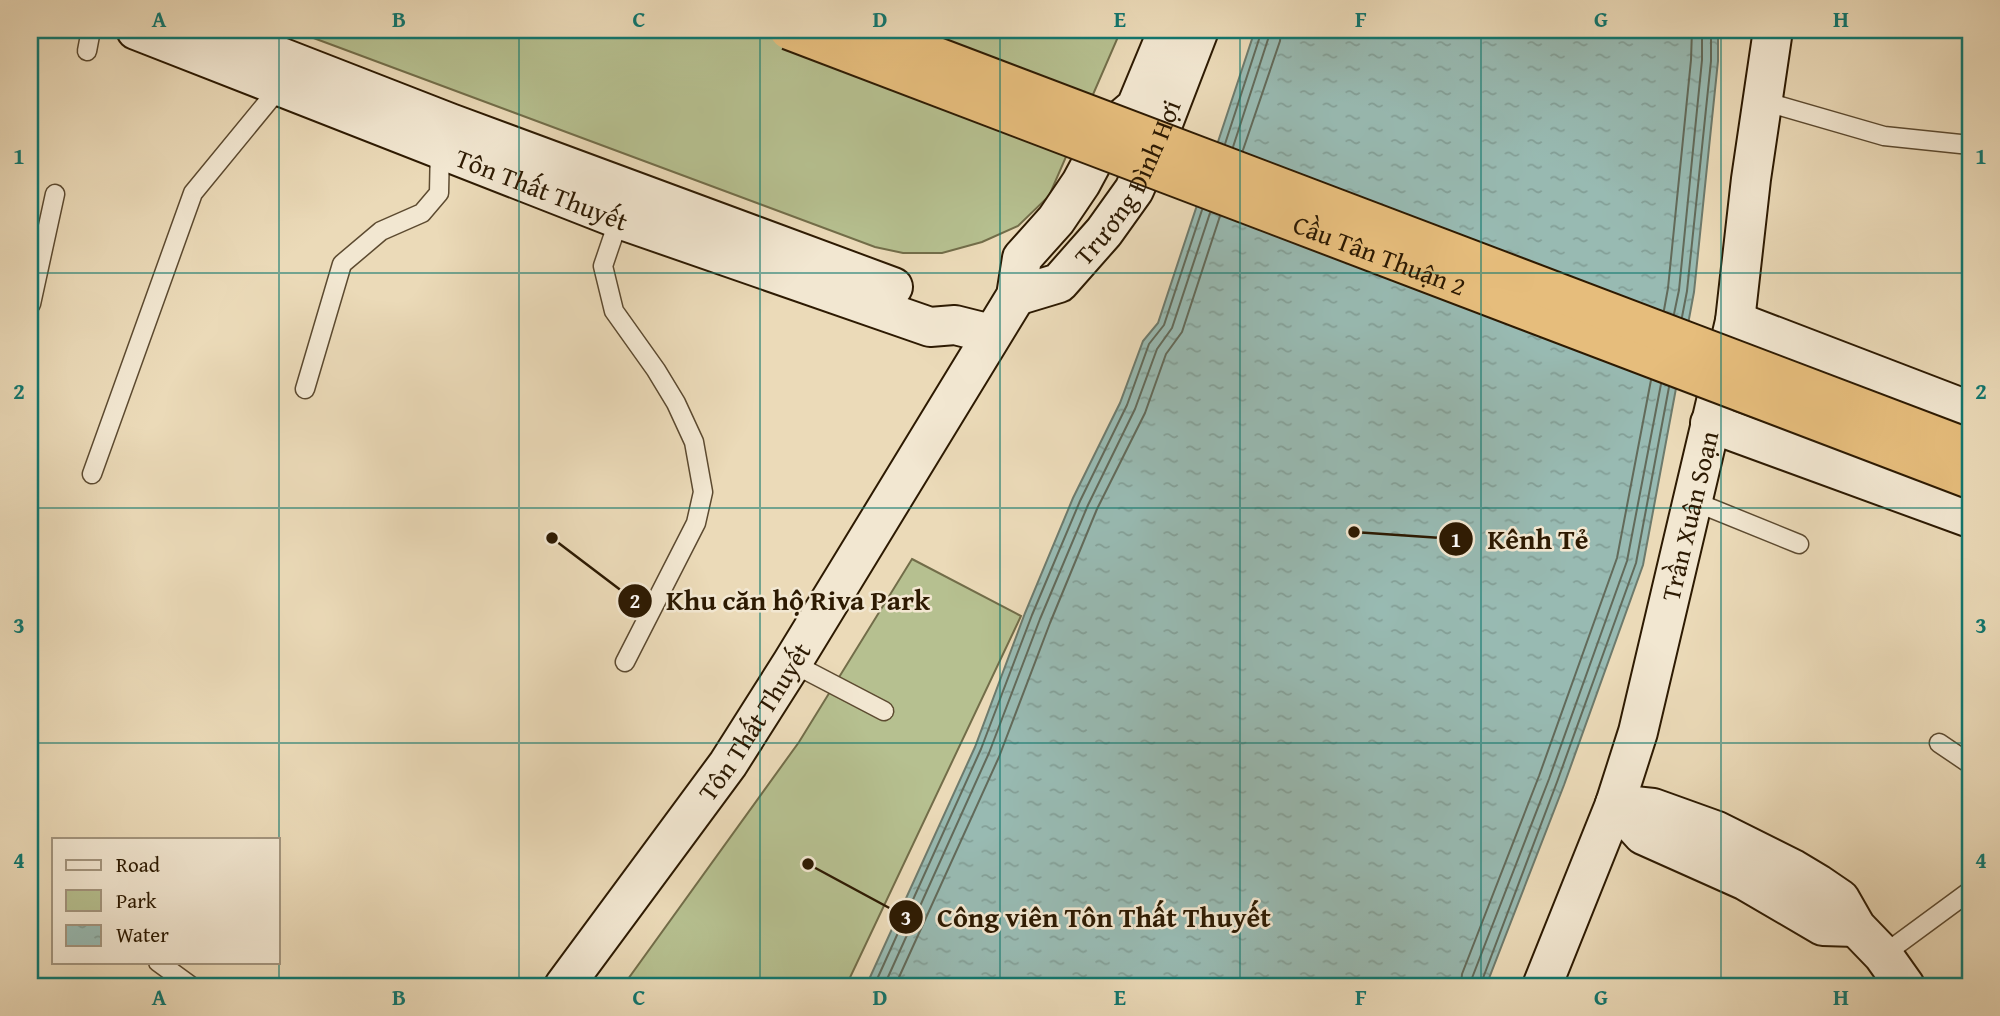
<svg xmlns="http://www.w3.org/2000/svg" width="2000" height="1016" font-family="'Gentium Book Plus',serif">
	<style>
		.green { fill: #b6c090; stroke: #726d49; stroke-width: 2 }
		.water { fill: url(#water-ripples); stroke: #6d7a6c; stroke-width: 2 }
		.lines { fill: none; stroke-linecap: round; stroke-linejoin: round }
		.shore { stroke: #626a5a; stroke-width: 2 }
		.lane-casing { stroke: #5c4a30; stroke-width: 21 }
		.secondary-casing { stroke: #2d1a02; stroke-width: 42 }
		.lane { stroke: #f2e7d1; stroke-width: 18 }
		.secondary { stroke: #f2e7d1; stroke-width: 38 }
		.primary-bridge-casing { stroke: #2d1a02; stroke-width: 42; stroke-linecap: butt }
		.primary-bridge { stroke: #e6bd7c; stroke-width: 38 }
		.grid { fill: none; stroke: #0f766e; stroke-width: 2; stroke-opacity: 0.55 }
		.labels { text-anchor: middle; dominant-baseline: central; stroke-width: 5; stroke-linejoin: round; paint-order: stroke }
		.street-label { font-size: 26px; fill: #2d1a02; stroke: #f2e7d1 }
		.leader { fill: none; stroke: #2d1a02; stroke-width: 2.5 }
		.callout-dot { fill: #2d1a02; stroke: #f2e7d1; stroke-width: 2.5 }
		.mark-label { font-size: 21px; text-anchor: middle; font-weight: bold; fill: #fff }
		.callout-label { font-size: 28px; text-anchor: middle; font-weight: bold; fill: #2d1a02; stroke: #f2e7d1; stroke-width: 5; stroke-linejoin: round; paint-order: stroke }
		.neatline { fill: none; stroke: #0f766e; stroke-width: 2.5 }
		.grid-label { font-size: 23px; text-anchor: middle; font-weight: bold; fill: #0f766e }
	</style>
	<defs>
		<pattern id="water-ripples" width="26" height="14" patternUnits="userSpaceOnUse" patternTransform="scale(1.75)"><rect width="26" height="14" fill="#98bab2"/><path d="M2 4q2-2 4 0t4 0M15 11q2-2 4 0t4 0" fill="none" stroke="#839f97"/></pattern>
	</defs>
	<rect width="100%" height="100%" fill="#ebdab8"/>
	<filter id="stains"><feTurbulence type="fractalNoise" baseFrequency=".00286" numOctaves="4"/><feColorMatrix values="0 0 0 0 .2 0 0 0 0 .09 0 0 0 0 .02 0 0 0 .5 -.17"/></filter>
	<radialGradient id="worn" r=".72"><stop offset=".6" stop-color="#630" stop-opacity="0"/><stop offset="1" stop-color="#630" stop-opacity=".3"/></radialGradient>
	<!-- green -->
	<g class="green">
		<polygon points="292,30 1121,30 1049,196 1018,226 982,242 942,253 903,253 875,247"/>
		<polygon points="912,559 1021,616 846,986 623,986 799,742"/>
	</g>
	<!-- water -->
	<polygon class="water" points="1255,30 1718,30 1718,61 1694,292 1643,565 1564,785 1486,986 866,986 975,747 1025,613 1073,498 1120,403 1143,341 1158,323"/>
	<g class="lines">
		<!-- shore -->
		<g class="shore">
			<polyline points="1225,144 1262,30"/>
			<polyline points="1233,147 1271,30"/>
			<polyline points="1243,150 1280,41 1281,30"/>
			<polyline points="1664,310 1668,288 1691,60 1692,30"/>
			<polyline points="1674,314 1679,290 1702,60 1702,30"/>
			<polyline points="1682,317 1687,291 1711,61 1711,30"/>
			<polyline points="874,986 981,749 1032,615 1080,501 1127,405 1149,344 1164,325 1202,210"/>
			<polyline points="884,986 989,753 1040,619 1088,505 1135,409 1157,349 1172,328 1210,213"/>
			<polyline points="895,986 999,757 1050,623 1097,509 1145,413 1166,354 1182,332 1220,216"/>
			<polyline points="1461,986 1462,974 1539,776 1617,558 1651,380"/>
			<polyline points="1471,986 1472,978 1549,779 1627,561 1661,384"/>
			<polyline points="1480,986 1557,782 1636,563 1669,387"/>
		</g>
		<defs>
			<g id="lane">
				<polyline points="87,51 91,30"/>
				<polyline points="1763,101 1884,136 1970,145"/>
				<polyline points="619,219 603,266 614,311 656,370 676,403 694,442 703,492 696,523 625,662"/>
				<polyline points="31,304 55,194"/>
				<polyline points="305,389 342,264 381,231 422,213 439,193 440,146"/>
				<polyline points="92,474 193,193 280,87"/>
				<polyline points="1693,501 1799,544"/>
				<polyline points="792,663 884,711"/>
				<polyline points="1939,743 1970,764"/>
				<polyline points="1883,955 1970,891"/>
				<polyline points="158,962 191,986"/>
			</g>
			<g id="secondary">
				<path id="s1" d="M136,30L619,219L930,327L955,325L991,334"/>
				<polyline points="211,30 450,123 893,287"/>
				<path id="s2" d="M1016,296L1059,283L1104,232L1134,190L1159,134L1199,30"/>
				<polyline points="1735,321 1970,411"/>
				<polyline points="1710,423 1970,518"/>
				<polyline points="1615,804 1653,808 1717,831 1793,869 1818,884 1840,899 1856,927 1883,955 1905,986"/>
				<polyline points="1615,804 1643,835 1746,881 1823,926 1856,927"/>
				<path id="s3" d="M564,986L728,764L792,663L1016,296L1022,258L1056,220L1081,183L1110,129L1136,107L1168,30"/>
				<path id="s4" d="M1542,986L1615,804L1638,732L1735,321L1751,179L1773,30"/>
			</g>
		</defs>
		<!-- lane casing -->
		<use href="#lane" class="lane-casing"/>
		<!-- secondary casing -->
		<use href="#secondary" class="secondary-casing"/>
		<!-- lane -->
		<use href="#lane" class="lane"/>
		<!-- secondary -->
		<use href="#secondary" class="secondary"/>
		<defs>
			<g id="primary-bridge">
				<path id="s5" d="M789,30L1970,479"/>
				<polyline points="879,35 1970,449"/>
			</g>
		</defs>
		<!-- primary-bridge casing -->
		<use href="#primary-bridge" class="primary-bridge-casing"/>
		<!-- primary-bridge -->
		<use href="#primary-bridge" class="primary-bridge"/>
	</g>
	<!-- grid -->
	<path class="grid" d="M279,30V986M519,30V986M760,30V986M1000,30V986M1240,30V986M1481,30V986M1721,30V986M30,273H1970M30,508H1970M30,743H1970"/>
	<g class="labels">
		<!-- street labels -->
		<g class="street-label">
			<text stroke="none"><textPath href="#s2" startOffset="168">Trương Đình Hợi</textPath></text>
			<text stroke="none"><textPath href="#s1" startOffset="436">Tôn Thất Thuyết</textPath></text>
			<text stroke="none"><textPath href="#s5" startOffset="632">Cầu Tân Thuận 2</textPath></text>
			<text stroke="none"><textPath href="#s4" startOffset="494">Trần Xuân Soạn</textPath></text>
			<text stroke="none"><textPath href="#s3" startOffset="326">Tôn Thất Thuyết</textPath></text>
		</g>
	</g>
	<!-- callouts -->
	<path class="leader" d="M1354 532L1456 539M552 538L635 601M808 864L906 917"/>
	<g class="callout-dot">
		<circle cx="1354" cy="532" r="7"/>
		<circle cx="552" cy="538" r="7"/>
		<circle cx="808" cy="864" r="7"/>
		<circle cx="1456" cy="539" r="18"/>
		<circle cx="635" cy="601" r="18"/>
		<circle cx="906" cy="917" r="18"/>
	</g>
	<g class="mark-label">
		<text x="1456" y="547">1</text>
		<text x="635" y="608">2</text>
		<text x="906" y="925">3</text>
	</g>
	<g class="callout-label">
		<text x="1538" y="549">Kênh Tẻ</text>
		<text x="798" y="610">Khu căn hộ Riva Park</text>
		<text x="1104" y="927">Công viên Tôn Thất Thuyết</text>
	</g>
	<!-- margin -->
	<rect width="2000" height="1016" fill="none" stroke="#ebdab8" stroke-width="77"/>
	<!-- legend -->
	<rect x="52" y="838" width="228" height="126" fill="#f2e7d1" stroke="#a3957e" stroke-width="2"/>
	<rect x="66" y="860" width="35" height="10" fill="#f2e7d1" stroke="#a3957e" stroke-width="2"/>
	<text x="116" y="872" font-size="21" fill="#2d1a02">Road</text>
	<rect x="66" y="890" width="35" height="21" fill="#b6c090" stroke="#a3957e" stroke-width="2"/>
	<text x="116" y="908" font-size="21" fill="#2d1a02">Park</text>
	<rect x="66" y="925" width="35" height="21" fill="url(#water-ripples)" stroke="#a3957e" stroke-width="2"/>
	<text x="116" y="942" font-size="21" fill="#2d1a02">Water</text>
	<rect x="38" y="38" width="1924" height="940" class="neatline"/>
	<g class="grid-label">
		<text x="159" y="27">A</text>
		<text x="399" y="27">B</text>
		<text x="639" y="27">C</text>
		<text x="880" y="27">D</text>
		<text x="1120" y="27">E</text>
		<text x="1361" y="27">F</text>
		<text x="1601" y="27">G</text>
		<text x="1841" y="27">H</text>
		<text x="19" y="164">1</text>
		<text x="1981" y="164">1</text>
		<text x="19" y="399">2</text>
		<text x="1981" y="399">2</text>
		<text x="19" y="633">3</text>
		<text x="1981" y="633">3</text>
		<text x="19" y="868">4</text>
		<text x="1981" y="868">4</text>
		<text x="159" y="1005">A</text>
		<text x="399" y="1005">B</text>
		<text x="639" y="1005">C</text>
		<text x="880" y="1005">D</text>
		<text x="1120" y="1005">E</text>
		<text x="1361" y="1005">F</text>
		<text x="1601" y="1005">G</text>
		<text x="1841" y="1005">H</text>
	</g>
	<rect width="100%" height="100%" filter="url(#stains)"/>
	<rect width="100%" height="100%" fill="url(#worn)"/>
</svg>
